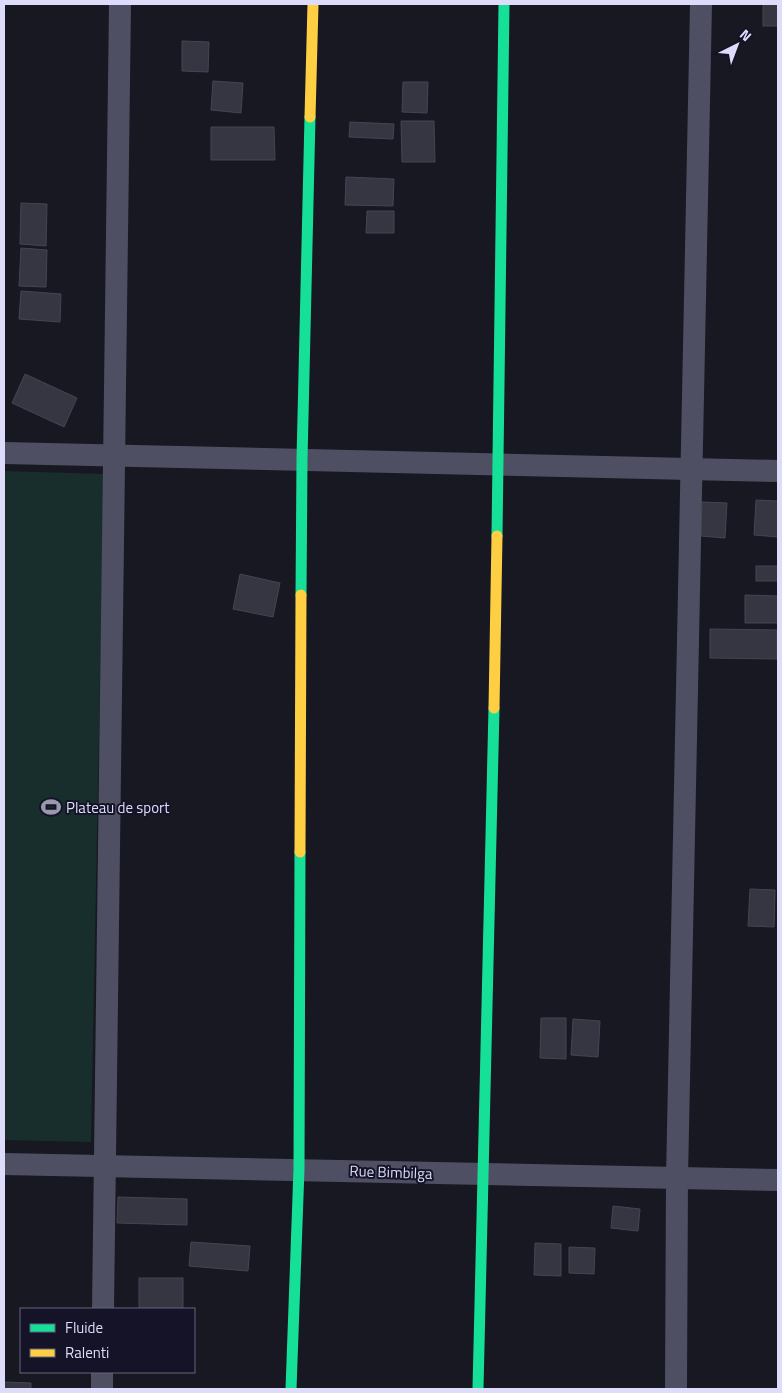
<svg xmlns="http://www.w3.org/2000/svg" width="782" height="1393" font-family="'Titillium Web',sans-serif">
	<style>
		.green { fill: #172e2c }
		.building { fill: #363643; stroke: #454454 }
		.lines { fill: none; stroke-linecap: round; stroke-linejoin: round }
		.street { stroke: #4e4f62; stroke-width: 22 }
		.fast { stroke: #16e098; stroke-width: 11 }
		.slow { stroke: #ffcf43; stroke-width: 11 }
		.labels { text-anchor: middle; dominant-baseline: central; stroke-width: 4; stroke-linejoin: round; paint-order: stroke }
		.poi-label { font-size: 15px; fill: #ddddfb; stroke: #141327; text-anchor: start }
		.street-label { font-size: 15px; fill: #ddddfb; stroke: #141327 }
	</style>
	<rect width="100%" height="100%" fill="#181822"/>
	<!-- green -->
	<polygon class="green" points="4,471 104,474 91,1142 4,1140"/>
	<!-- building -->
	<g class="building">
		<rect x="763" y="4" width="15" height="22"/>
		<polygon points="182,41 209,42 208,72 182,71"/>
		<polygon points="213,81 243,83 241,113 211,110"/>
		<polygon points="403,82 428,82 427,113 402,112"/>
		<polygon points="401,121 434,121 435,162 402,162"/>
		<polygon points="350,122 394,124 393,139 349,137"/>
		<polygon points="211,127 274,127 275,160 211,160"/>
		<polygon points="346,177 394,179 393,206 345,205"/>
		<polygon points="21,203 47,204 46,246 20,244"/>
		<polygon points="367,211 394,211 394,233 366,233"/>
		<polygon points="21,248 47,250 46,287 19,286"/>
		<polygon points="21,291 61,294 60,322 19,319"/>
		<polygon points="25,374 77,398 64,427 12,403"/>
		<polygon points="756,500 778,501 778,537 754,535"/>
		<polygon points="702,502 727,503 725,538 701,536"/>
		<rect x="756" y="566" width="22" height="15"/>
		<polygon points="240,574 280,583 273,617 233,609"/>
		<polygon points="745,595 778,596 778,623 745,623"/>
		<polygon points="710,629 777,630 777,659 710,658"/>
		<polygon points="750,889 775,890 774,927 748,926"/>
		<polygon points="541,1018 566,1018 566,1059 540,1058"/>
		<polygon points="573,1019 600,1021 598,1057 571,1055"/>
		<polygon points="118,1197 187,1199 187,1225 117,1223"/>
		<polygon points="613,1206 640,1209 638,1231 611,1228"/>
		<polygon points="191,1242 250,1246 248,1271 189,1266"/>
		<polygon points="535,1243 561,1244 561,1276 534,1275"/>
		<polygon points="569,1247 595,1248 594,1274 569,1273"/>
		<rect x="139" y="1278" width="44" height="31"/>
		<polygon points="4,1382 31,1383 31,1389 4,1389"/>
	</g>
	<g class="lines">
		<!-- street -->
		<g class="street">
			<polyline points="4,453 778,471"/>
			<polyline points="4,1164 778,1180"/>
			<polyline points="103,1309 120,4"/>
			<polyline points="102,1389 102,1372"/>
			<polyline points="676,1389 677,1178 701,4"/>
		</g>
		<!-- fast -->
		<g class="fast">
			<polyline points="497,536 504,4"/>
			<polyline points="301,595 302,460 310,117"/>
			<polyline points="291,1389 299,1169 300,852"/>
			<polyline points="478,1389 494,708"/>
		</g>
		<!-- slow -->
		<g class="slow">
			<polyline points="310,117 313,4"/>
			<polyline points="494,708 497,536"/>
			<polyline points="300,852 301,595"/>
		</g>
	</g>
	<!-- icons -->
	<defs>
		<symbol id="stadium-bare" viewBox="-9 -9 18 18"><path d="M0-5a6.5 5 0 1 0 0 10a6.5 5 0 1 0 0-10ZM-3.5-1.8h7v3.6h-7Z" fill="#9898af" stroke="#141327" stroke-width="2.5" paint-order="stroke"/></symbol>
	</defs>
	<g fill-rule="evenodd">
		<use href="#stadium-bare" x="37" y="793" width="28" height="28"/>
	</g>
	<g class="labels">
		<!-- poi labels -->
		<g class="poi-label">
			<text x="66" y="807">Plateau de sport</text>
		</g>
		<!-- street labels -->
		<g class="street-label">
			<text transform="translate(391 1172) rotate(2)">Rue Bimbilga</text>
		</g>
	</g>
	<!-- border -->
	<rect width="782" height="1393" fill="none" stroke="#ddddfb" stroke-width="10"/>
	<!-- legend -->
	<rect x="20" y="1308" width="175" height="65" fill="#141327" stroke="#64647c"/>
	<rect x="30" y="1324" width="25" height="8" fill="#16e098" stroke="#64647c"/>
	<text x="65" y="1333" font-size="15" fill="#ddddfb">Fluide</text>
	<rect x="30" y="1349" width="25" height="8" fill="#ffcf43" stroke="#64647c"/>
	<text x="65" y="1358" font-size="15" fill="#ddddfb">Ralenti</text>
	<!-- north arrow -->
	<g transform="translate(737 45) rotate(42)" stroke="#141327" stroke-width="4" paint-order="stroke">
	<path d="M0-4L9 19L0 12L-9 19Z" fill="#ddddfb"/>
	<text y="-8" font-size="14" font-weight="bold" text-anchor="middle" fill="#ddddfb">N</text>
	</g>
</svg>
